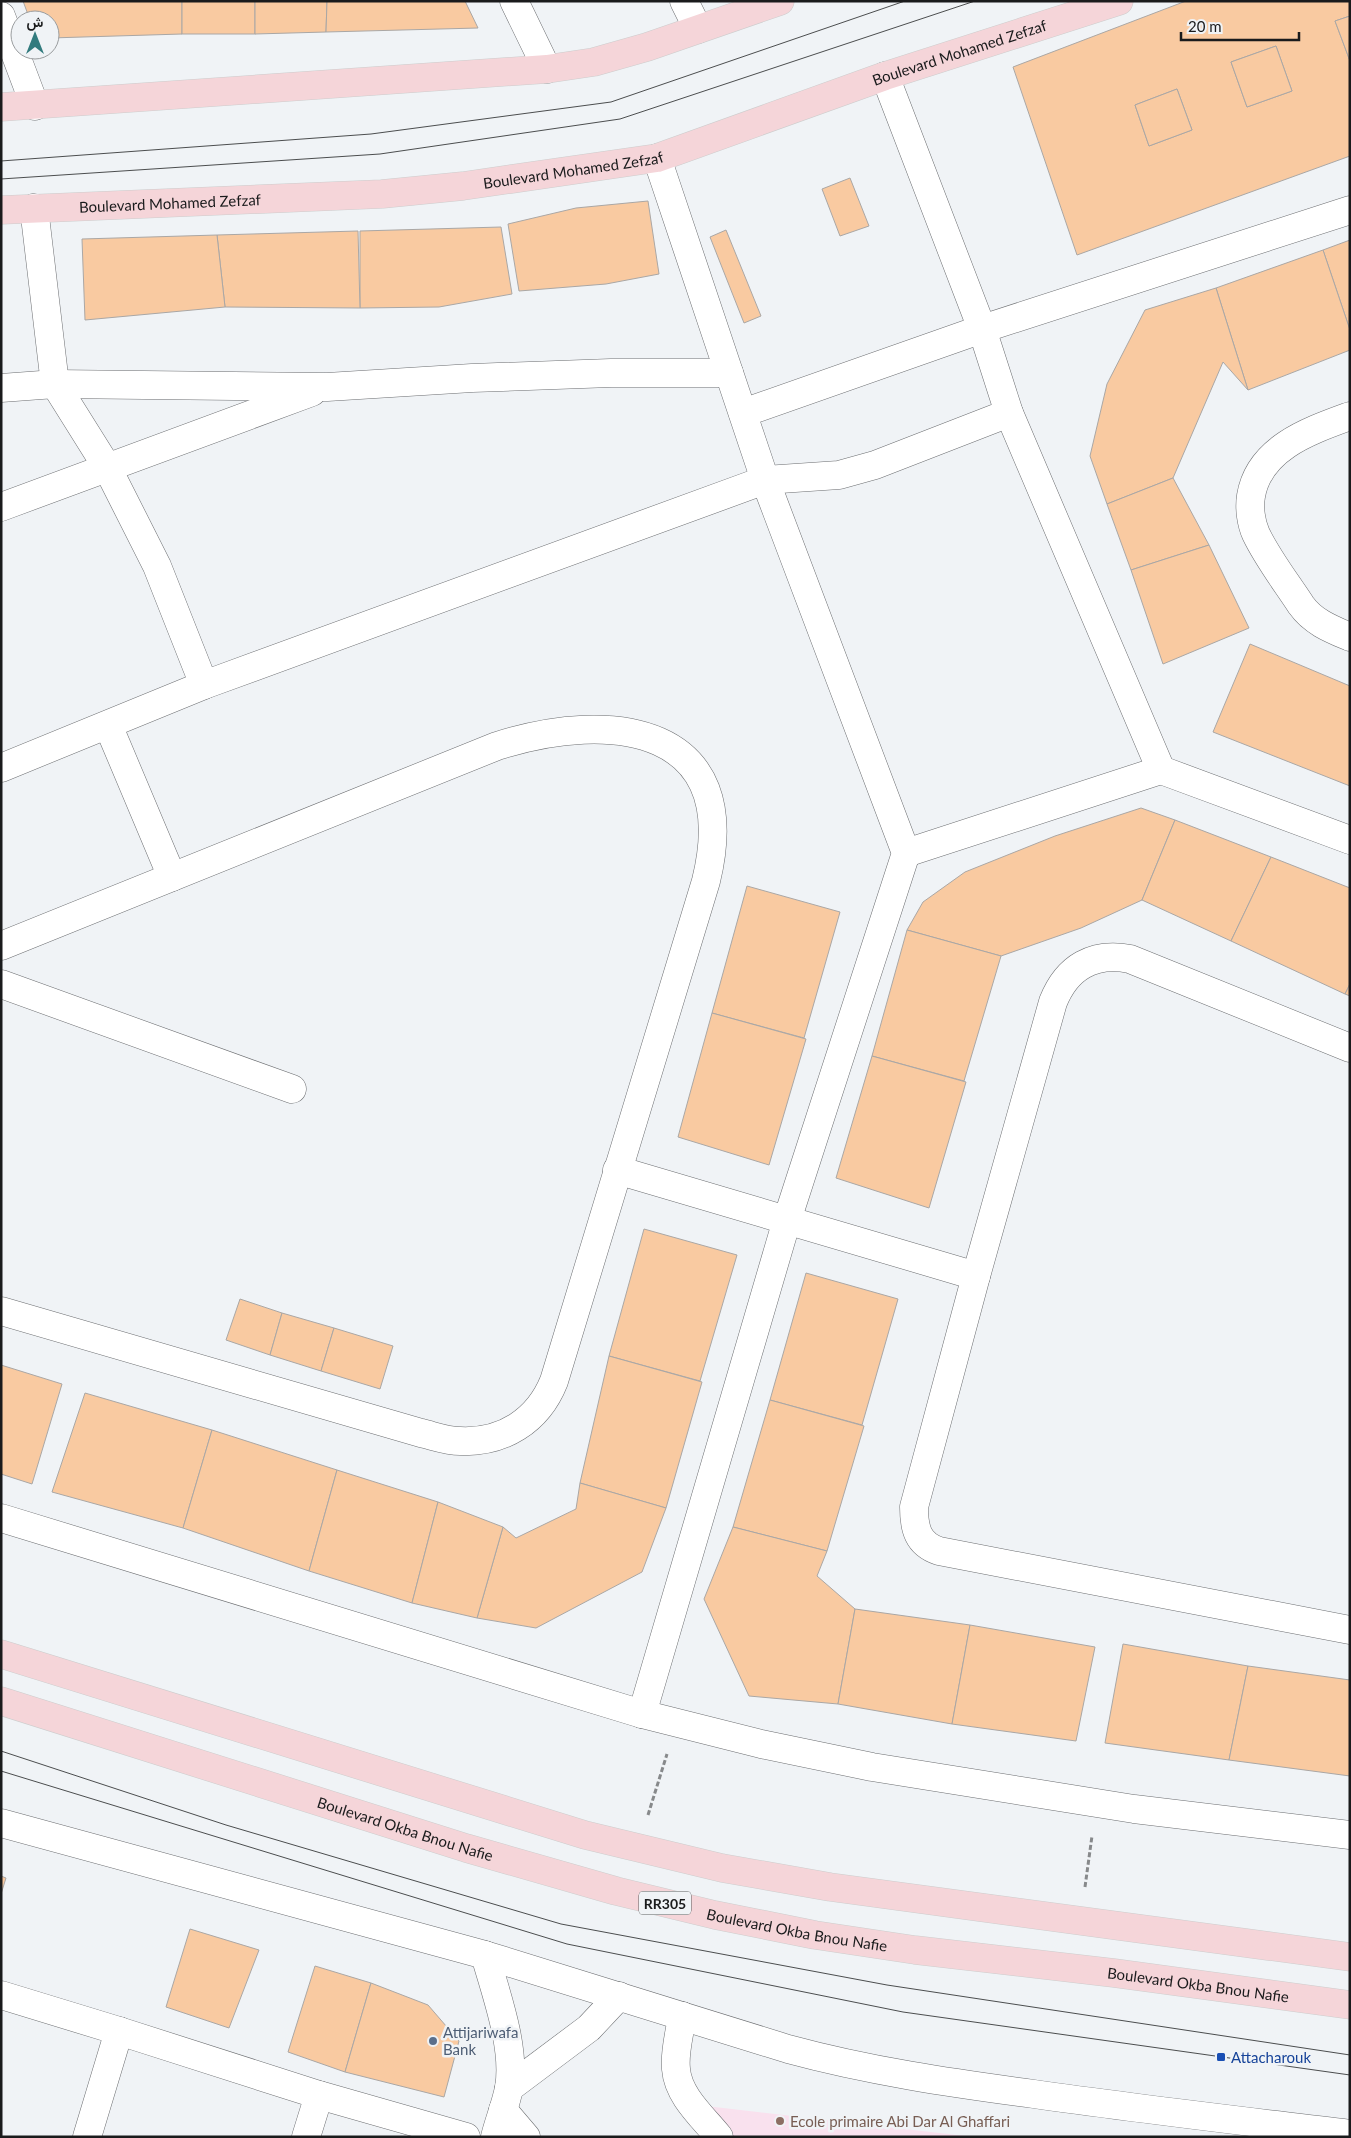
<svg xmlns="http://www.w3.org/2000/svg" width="1351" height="2138" font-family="Lato,Vazirmatn,sans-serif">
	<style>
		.education { fill: #f9e1ee }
		.building { fill: #f9caa1; stroke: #aaa7a5; fill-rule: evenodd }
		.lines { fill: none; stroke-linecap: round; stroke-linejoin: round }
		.minor-casing { stroke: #6c6e71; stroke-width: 29 }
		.major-casing { stroke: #cdcdcd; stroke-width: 29 }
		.path { stroke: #87898b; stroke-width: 3; stroke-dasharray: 5 2.5; stroke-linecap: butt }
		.minor { stroke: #fff; stroke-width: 28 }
		.major { stroke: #f5d5d9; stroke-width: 28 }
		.tram { stroke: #4b4d4e; stroke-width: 1 }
		.service-dot { fill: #5c6f8a; stroke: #f0f3f6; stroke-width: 2 }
		.transit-dot { fill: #1a4fb4; stroke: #f0f3f6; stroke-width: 2 }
		.education-dot { fill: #8d6e63; stroke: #f0f3f6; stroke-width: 2 }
		.labels { text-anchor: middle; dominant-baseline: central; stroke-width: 5; stroke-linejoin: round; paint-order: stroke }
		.shield { fill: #f0f3f6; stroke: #5a5c5d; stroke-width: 1 }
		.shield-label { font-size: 14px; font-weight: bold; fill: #1a1b1c }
		.street-label { font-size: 15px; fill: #1a1b1c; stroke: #f0f3f6 }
		.service-label { font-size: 15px; fill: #4e5e75; stroke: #f0f3f6; text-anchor: start }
		.transit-label { font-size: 15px; fill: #164399; stroke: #f0f3f6; text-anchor: start }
		.education-label { font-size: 15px; fill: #785e54; stroke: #f0f3f6; text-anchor: start }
	</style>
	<rect width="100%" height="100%" fill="#f0f3f6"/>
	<!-- education -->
	<polygon class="education" points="706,2106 974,2137 733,2137"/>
	<!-- building -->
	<g class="building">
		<polygon points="23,1 182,1 182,34 50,38 50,20 30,20"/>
		<rect x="182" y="1" width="73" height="33"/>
		<polygon points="255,1 327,1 326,32 255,34"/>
		<polygon points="327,1 465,1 478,28 326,32"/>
		<path d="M1186,1H1350V16L1335,21L1350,61V156L1077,255L1013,67ZM1276,46L1292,91L1247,107L1231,62ZM1177,89L1192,130L1149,146L1135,105Z"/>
		<polygon points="1350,16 1350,61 1335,21"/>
		<polygon points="1276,46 1292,91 1247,107 1231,62"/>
		<polygon points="1177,89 1192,130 1149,146 1135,105"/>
		<polygon points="850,178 869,226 840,236 822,189"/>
		<polygon points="648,201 659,274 606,284 519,291 508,224 576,208"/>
		<polygon points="501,227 512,294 439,307 360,308 360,231"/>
		<polygon points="726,230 761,316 744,323 710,237"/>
		<polygon points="358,231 360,308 225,307 217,235"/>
		<polygon points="217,235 225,307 85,320 82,239"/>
		<polygon points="1350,240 1350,330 1323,250"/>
		<polygon points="1323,250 1350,330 1350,350 1248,390 1216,288"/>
		<polygon points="1216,288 1248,390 1223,362 1173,478 1107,504 1090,456 1107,384 1145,310"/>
		<polygon points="1173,478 1209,545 1131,570 1107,504"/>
		<polygon points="1209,545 1249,628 1163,664 1131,570"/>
		<polygon points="1250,644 1350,686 1350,786 1213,732"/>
		<polygon points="1141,808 1175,820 1142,900 1081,928 1001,956 907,930 923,902 965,872 1055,836"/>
		<polygon points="1175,820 1271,857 1231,941 1142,900"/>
		<polygon points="1271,857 1350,888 1350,984 1345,994 1231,941"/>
		<polygon points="747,886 840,912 804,1038 712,1013"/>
		<polygon points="907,930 1001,956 964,1081 872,1056"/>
		<polygon points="1350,984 1350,996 1345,994"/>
		<polygon points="712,1013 806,1039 769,1165 678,1137"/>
		<polygon points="872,1056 966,1082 929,1208 836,1178"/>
		<polygon points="644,1229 737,1255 700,1381 609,1356"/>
		<polygon points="806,1273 898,1299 862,1425 770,1400"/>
		<polygon points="240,1299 282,1313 270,1355 226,1340"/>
		<polygon points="282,1313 334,1328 321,1371 270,1355"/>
		<polygon points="334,1328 393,1346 380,1389 321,1371"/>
		<polygon points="609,1356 702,1382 666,1508 580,1483"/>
		<polygon points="1,1365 62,1384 32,1484 1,1474"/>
		<polygon points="85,1393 212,1430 183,1528 52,1492"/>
		<polygon points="770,1400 864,1426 827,1551 733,1527"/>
		<polygon points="212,1430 337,1470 309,1571 183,1528"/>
		<polygon points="337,1470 438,1502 412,1603 309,1571"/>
		<polygon points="580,1483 666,1508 642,1572 536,1628 477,1618 503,1527 516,1538 576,1509"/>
		<polygon points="438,1502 503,1527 477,1618 412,1603"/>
		<polygon points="733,1527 827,1551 817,1576 855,1609 838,1704 749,1696 704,1599"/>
		<polygon points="855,1609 970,1625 952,1724 838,1704"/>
		<polygon points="970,1625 1095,1647 1076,1741 952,1724"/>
		<polygon points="1123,1644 1248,1666 1229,1760 1105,1743"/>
		<polygon points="1248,1666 1350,1680 1350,1776 1229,1760"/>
		<polygon points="1,1876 6,1878 1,1894"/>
		<polygon points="190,1929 259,1950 229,2028 166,2007"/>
		<polygon points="315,1966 371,1983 345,2072 288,2052"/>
		<polygon points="371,1983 428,2005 459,2041 444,2097 345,2072"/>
	</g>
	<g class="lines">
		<defs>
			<g id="minor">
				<polyline points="514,1 547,69"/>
				<polyline points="684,1 698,29"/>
				<polyline points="1,16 35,106"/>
				<polyline points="885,76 982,329 1009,413 1161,770 1350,840"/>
				<polyline points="34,208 55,384 107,467 157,566 204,685"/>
				<polyline points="1,388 55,384 327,387 472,378 611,373 729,373"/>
				<polyline points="743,413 982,329 1350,210"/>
				<path d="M1350,416C1309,431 1259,448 1251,496C1249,508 1251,523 1256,534C1268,559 1286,582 1301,605C1313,622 1331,629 1350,637"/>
				<polyline points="1,507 312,392"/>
				<polyline points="108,725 172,877"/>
				<polyline points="1,768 204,685 765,480 839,475 875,465 1009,413"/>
				<polyline points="906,853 1161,770"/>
				<path d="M1,946L497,746C612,709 744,726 706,881L554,1381C538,1421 503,1443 460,1441C447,1441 434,1436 421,1433L1,1311"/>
				<polyline points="1,984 292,1089"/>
				<path d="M1350,1048L1130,959C1093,952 1067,967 1053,1002L976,1276L914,1507C914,1529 918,1544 939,1551L1350,1630"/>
				<polyline points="617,1170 976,1276"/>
				<polyline points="1,1518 642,1714 761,1744 872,1767 1134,1809 1350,1835"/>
				<polyline points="642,1714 787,1220 906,853 765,480 657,158"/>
				<path d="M1,1823L485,1955L788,2049C869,2071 951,2083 1034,2094C1139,2109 1244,2121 1350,2134"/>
				<path d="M485,1955C496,1994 516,2048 509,2088C506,2104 499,2121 495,2137"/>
				<polyline points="1,1995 119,2031 319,2095 466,2137"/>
				<path d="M682,2016C680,2033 674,2052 676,2069C678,2096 703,2117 719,2137"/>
				<polyline points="509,2088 589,2028 619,1996"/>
				<polyline points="503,2110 526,2137"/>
				<polyline points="87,2137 119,2031"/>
				<polyline points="306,2137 319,2095"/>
			</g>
			<g id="major">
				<polyline points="1,107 547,69 594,62 647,47 780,1"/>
				<path id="s1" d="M1,210L382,194L463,186L657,158L885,76L1119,1"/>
				<polyline points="1,1654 585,1835 722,1868 830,1887 1350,1957"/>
				<path id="s2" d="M1,1701L466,1848L616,1891L715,1915L815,1935L915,1950L1114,1973L1350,2005"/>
			</g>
		</defs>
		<!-- minor casing -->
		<use href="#minor" class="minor-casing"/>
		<!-- major casing -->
		<use href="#major" class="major-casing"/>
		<!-- path -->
		<g class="path">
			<polyline points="648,1815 667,1754"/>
			<polyline points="1085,1887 1092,1836"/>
		</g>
		<!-- minor -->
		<use href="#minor" class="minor"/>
		<!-- major -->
		<use href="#major" class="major"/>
		<!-- tram -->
		<g class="tram">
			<polyline points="1,161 371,134 611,102 905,1"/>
			<polyline points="1,179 380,154 620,119 975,1"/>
			<polyline points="1,1751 226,1825 561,1924 887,1985 1350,2055"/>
			<polyline points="1,1771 567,1944 903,2012 1350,2075"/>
		</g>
	</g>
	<!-- markers -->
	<circle class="service-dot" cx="433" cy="2041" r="5"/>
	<rect class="transit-dot" x="1216" y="2052" width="10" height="10" rx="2.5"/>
	<circle class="education-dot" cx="780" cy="2121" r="5"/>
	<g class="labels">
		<!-- shield labels -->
		<rect class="shield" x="639" y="1891.5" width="52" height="23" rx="4"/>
		<g class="shield-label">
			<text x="665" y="1903">RR305</text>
		</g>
		<!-- street labels -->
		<g class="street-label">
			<text stroke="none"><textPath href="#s1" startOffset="979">Boulevard Mohamed Zefzaf</textPath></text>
			<text stroke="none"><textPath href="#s1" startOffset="574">Boulevard Mohamed Zefzaf</textPath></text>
			<text stroke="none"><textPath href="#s1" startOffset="169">Boulevard Mohamed Zefzaf</textPath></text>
			<text stroke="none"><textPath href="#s2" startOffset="424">Boulevard Okba Bnou Nafie</textPath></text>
			<text stroke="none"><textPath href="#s2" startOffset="829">Boulevard Okba Bnou Nafie</textPath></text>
			<text stroke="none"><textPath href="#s2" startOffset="1234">Boulevard Okba Bnou Nafie</textPath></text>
		</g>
		<!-- service labels -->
		<g class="service-label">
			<text x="443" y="2032">Attijariwafa<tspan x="443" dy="17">Bank</tspan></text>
		</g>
		<!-- transit labels -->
		<g class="transit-label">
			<text x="1231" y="2057">Attacharouk</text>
		</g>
		<!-- education labels -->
		<g class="education-label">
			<text x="790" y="2121">Ecole primaire Abi Dar Al Ghaffari</text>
		</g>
	</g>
	<!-- border -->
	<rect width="1351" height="2138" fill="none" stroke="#1a1b1c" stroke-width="5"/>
	<!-- north arrow -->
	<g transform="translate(35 35)"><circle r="24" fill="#f0f3f6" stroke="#9a9d9f"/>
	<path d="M0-4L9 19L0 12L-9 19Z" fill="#327b7e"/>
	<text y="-8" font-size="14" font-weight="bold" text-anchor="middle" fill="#1a1b1c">ش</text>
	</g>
	<!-- scale -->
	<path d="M1181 32v8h118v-8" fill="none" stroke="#1a1b1c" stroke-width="2.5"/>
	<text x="1188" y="32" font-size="15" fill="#1a1b1c" stroke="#f0f3f6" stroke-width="4" paint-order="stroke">20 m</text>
</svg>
